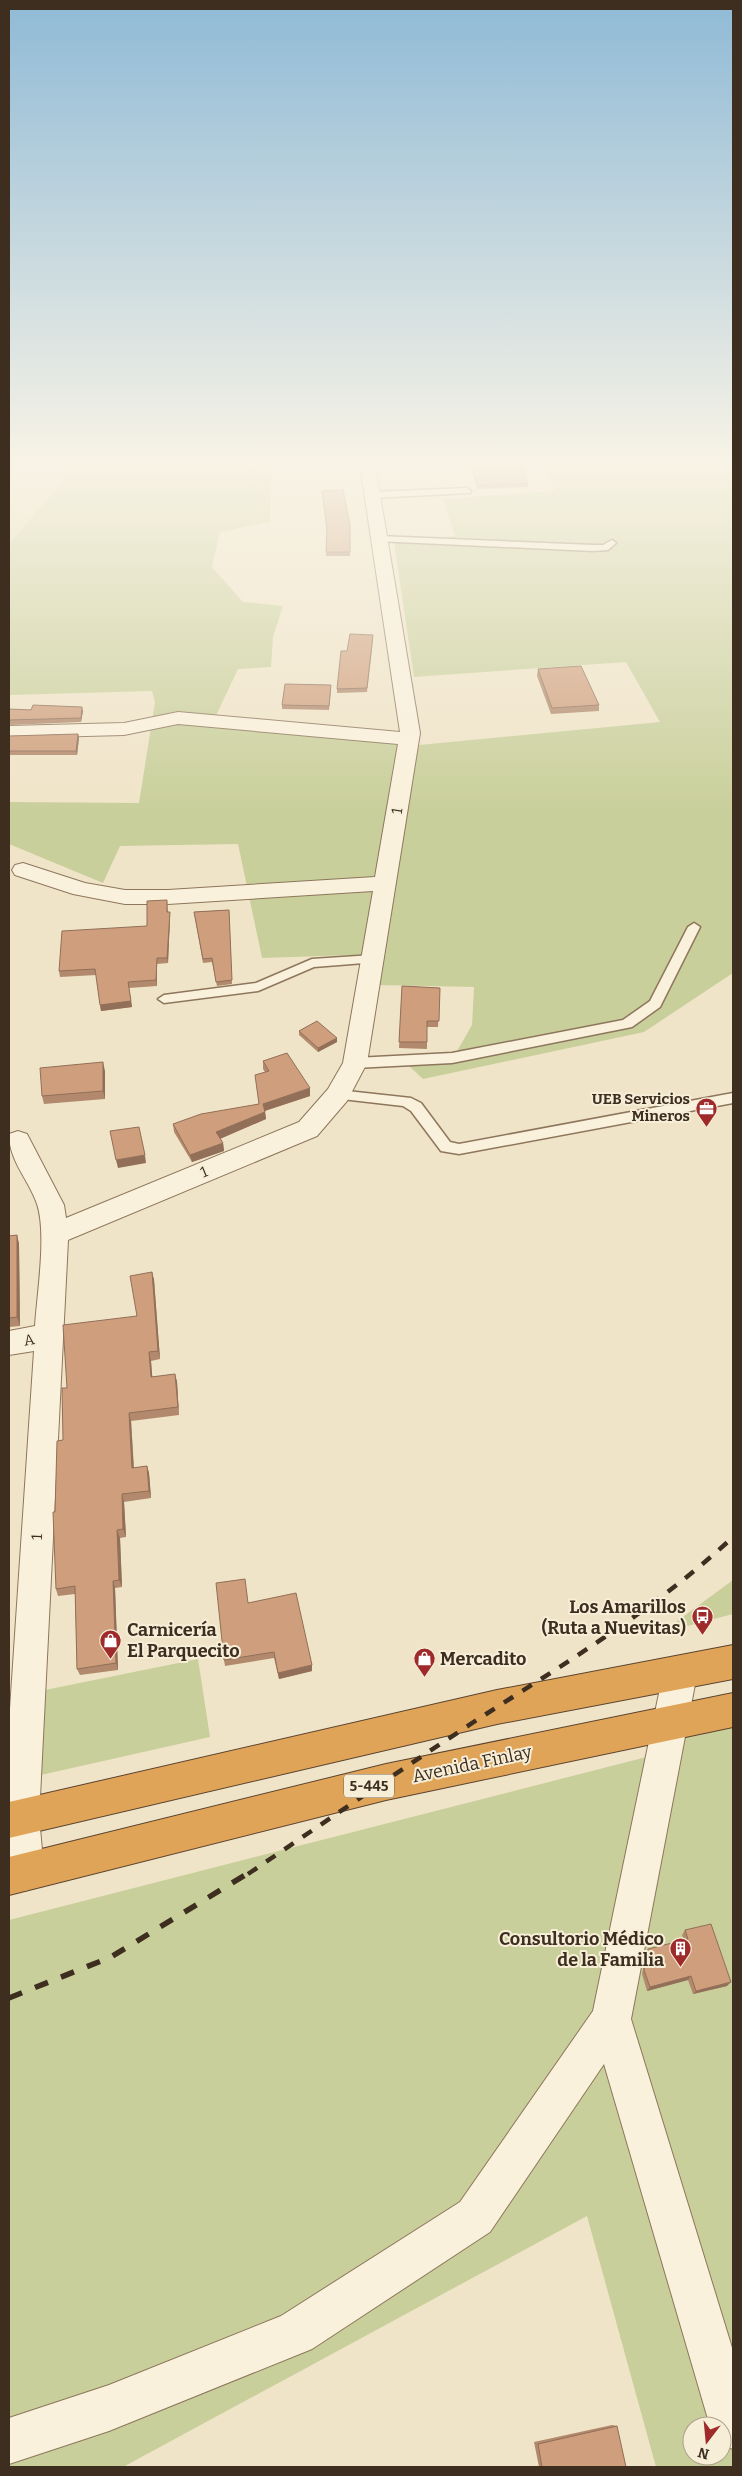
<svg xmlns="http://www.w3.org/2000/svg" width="742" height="2476" font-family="Bitter,serif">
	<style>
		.farmland { fill: #e6deb5 }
		.green { fill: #c9cf9b; fill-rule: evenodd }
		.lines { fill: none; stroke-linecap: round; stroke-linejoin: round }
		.lane-casing { stroke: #8d765c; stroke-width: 3 }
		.street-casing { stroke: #8d765c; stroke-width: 2 }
		.highway-casing { stroke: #5b4430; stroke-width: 2 }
		.lane { fill: #faf1dc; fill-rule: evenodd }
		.street { fill: #faf1dc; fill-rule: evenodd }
		.highway { fill: #e0a458; fill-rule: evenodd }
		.rail-far1 { stroke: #3d2e20; stroke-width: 4.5; stroke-dasharray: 11 11; stroke-linecap: butt }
		.rail { stroke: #3d2e20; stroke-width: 5.5; stroke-dasharray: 14 14; stroke-linecap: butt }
		.wall { fill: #b2896c }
		.shaded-wall { fill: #916f58 }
		.building { fill: #cf9f7d; stroke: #916f58 }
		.labels { text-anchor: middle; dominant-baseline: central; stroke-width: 4; stroke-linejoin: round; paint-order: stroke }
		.shield { fill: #f7eed8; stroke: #756857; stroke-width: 1 }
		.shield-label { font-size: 14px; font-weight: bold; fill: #3d2e20 }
		.street-label { font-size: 15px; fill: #3d2e20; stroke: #f7eed8 }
		.poi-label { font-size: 15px; font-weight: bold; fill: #3d2e20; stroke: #f7eed8; text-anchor: end }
		.near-poi-label { font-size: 18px; font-weight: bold; fill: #3d2e20; stroke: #f7eed8; text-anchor: end }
		.near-street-label { font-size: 18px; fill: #3d2e20; stroke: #f7eed8 }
	</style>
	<rect width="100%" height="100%" fill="#f0e4c8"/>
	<!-- farmland -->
	<polygon class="farmland" points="9,465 73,465 61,484 9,544"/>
	<!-- green -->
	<g class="green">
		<polygon points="73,465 271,465 270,522 220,532 212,567 243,602 283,606 273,637 271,667 238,669 212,724 409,746 660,722 626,662 414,677 394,543 455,536 443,499 554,491 546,465 733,465 733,973 644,1032 423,1079 409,1066 456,1053 472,1025 474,987 376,985 382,954 262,958 238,844 120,846 103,883 9,844 9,802 139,803 155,702 152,691 9,695 9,544 61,484"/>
		<polygon points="733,1580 733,1614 661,1633"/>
		<polygon points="198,1659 210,1737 41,1775 45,1690"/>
		<path d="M733,1710V2467H656L587,2216L123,2467H9V1920L666,1752L671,1723ZM692,2426H722V2456H692Z"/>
	</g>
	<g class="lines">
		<defs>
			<g id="lane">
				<polygon points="368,465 386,465 365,470 365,466"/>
				<polygon points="467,488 471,491 470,493 372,498 368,495 372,492"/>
				<polygon points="379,536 593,545 603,545 612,540 616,543 608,550 593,551 376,541 375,539"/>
				<polygon points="694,923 700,927 660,1007 632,1027 452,1063 355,1068 348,1063 355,1058 452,1053 623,1020 650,1001 688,927"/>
				<polygon points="373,955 379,959 377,962 314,967 258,991 164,1003 158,999 164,995 256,983 312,959"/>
				<polygon points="338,1090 411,1098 421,1103 450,1142 459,1144 733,1093 733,1103 459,1154 441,1151 411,1111 403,1106 333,1098 331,1095 333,1092"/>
			</g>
			<g id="street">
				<path d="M360,465H375L420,733L367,1063L347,1101L317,1136L68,1240L39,1817L44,1872L38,1885L25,1891L12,1885L9,1878V1724L34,1351L9,1355V1331L35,1326C37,1294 47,1234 37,1204C29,1180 9,1161 9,1134L18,1131L27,1134L64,1205L66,1218L299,1122L328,1089L343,1063L373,891L168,904H125L73,894L15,875L12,870L15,865L23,863L85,883L125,890H168L375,877L398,744L178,724L124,735L9,738V726L124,723L178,712L400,732Z"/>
				<polygon points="680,1657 692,1662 697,1674 631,2019 733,2351 733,2449 722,2445 722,2426 710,2426 604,2064 490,2232 312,2349 109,2431 9,2464 9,2418 109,2385 281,2316 460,2202 593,2011 663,1674 668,1662"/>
			</g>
			<g id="highway">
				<polygon points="733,1645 733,1679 497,1724 9,1838 9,1802 497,1690"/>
				<polygon points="733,1693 733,1727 386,1800 9,1895 9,1857 386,1764"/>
			</g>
		</defs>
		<!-- lane casing -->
		<use href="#lane" class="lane-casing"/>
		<!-- street casing -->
		<use href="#street" class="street-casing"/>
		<!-- highway casing -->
		<use href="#highway" class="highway-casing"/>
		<!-- lane -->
		<use href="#lane" class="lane"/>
		<!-- street -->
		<use href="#street" class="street"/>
		<!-- highway -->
		<use href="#highway" class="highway"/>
		<!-- rail-far1 -->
		<path class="rail-far1" d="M248,1874C331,1818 413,1761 497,1707C579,1655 662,1603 733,1537"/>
		<!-- rail -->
		<polyline class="rail" points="9,1998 111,1957 250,1872"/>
	</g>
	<!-- wall -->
	<g class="wall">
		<polygon points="470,465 521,465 528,483 528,487 477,489"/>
		<polygon points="322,491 350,525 350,556 326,556 327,532"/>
		<polygon points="373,639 367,692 337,693 337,689 347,651"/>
		<polygon points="538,669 599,705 599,711 551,714 537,676"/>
		<polygon points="331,689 329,710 282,709 282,705"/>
		<polygon points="9,709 83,711 81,722 9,725"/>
		<polygon points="78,734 79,738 77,755 9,755 9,736"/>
		<polygon points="167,900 168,912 170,912 170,917 168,963 157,964 157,986 129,988 132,1007 101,1011 96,975 60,977 59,971 147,926"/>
		<polygon points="229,910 232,984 217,986 212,962 203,963 194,912"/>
		<polygon points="402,986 440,988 438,1027 427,1027 427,1049 399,1048"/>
		<polygon points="299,1031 337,1038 337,1042 318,1052 299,1035"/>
		<polygon points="263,1061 310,1096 265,1111 266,1119 220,1139 223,1143 224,1151 192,1162 174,1132 173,1124 259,1104 265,1072 263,1069"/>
		<polygon points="105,1071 105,1099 44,1104 42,1096"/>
		<polygon points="17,1235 19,1244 20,1326 9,1327 9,1236"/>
		<polygon points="152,1272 154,1280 160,1359 151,1361 152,1377 175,1374 177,1382 179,1415 131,1421 134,1468 147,1466 149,1473 151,1498 124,1502 126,1537 120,1538 122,1587 115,1588 118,1670 80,1675 77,1669 75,1594 58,1596 56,1589 55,1512 63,1440 67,1388 137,1316"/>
		<polygon points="249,1603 312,1665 312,1671 279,1679 274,1658 225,1666 224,1660"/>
		<polygon points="685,1930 727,1986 693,1994 688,1980 647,1991 642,1974 646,1953 648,1949 684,1940 682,1935"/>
		<polygon points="612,2425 617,2426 626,2467 539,2467 534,2442"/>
	</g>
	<!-- shaded-wall -->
	<g class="shaded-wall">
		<polygon points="82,707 83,711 81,722 81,718"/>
		<polygon points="78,734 79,738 77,755 76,751"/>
		<polygon points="170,912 170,917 168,963 167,958"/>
		<polygon points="157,958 157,986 156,980"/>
		<polygon points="128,982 132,1007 101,1011 100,1005"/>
		<polygon points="337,1038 337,1042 318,1052 318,1048"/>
		<polygon points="103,1062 105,1071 105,1099 103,1091"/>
		<polygon points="310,1088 310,1096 264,1111 263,1104"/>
		<polygon points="265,1112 266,1119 217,1140 216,1132"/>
		<polygon points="223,1143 224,1151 192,1162 190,1155"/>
		<polygon points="145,1155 146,1163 118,1168 116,1160"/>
		<polygon points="17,1235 19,1244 20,1326 17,1317"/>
		<polygon points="152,1272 154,1280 160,1359 158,1351"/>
		<polygon points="149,1352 151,1361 153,1385 151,1377"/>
		<polygon points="9,1364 10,1368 9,1456"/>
		<polygon points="175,1374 177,1382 179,1415 178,1407"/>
		<polygon points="129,1413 131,1421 134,1475 132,1468"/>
		<polygon points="147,1466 149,1473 151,1498 149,1491"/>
		<polygon points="122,1494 124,1502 126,1537 123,1529"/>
		<polygon points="117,1530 120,1538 122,1587 119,1580"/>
		<polygon points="113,1581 115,1588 118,1670 116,1663"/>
		<polygon points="312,1665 312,1671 279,1679 278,1673"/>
		<polygon points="691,1976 688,1980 647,1991 650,1987"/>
		<polygon points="731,1982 727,1986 693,1994 696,1991"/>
	</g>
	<!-- building -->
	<g class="building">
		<polygon points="471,465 521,465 528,483 477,485"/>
		<polygon points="343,490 350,525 350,552 326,552 327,529 322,491"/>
		<polygon points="350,634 373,635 367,688 337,689 341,651 347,651"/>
		<polygon points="581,666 599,705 552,708 538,669"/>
		<polygon points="285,684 331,685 329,706 282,705"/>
		<polygon points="33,705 82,707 81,718 9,720 9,709 31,710"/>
		<polygon points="78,734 76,751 9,751 9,736"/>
		<polygon points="167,900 167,912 170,912 167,958 157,958 156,980 128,982 131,1001 100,1005 95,969 59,971 62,931 147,926 147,901"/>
		<polygon points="229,910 232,980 216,982 212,958 203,959 194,912"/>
		<polygon points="402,986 440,988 439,1021 427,1021 427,1042 399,1042"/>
		<polygon points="317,1021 337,1038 318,1048 299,1031"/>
		<polygon points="287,1053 310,1088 263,1104 265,1112 216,1132 223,1143 190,1155 173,1124 201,1114 259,1104 255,1075 269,1071 263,1061"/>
		<polygon points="103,1062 103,1091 42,1096 40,1068"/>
		<polygon points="139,1127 145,1155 116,1160 110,1131"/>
		<polygon points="17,1235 17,1317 9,1318 9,1236"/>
		<polygon points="152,1272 158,1351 149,1352 151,1377 175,1374 178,1407 129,1413 132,1468 147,1466 149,1491 122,1494 123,1529 117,1530 119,1580 113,1581 116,1663 77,1669 75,1586 56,1589 53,1512 55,1512 57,1441 63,1440 62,1388 67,1388 63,1325 137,1316 130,1276"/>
		<polygon points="245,1579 248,1603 296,1593 312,1665 278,1673 274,1652 224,1660 216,1583"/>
		<polygon points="711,1924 731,1982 696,1991 691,1976 650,1987 644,1970 648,1949 688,1939 685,1930"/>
		<polygon points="617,2426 626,2467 542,2467 538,2444"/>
	</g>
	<!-- sky -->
	<linearGradient id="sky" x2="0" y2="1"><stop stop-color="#8fbad6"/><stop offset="0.57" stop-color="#f8f3e6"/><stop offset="1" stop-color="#f8f3e6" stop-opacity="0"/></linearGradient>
	<rect width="742" height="812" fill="url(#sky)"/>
	<!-- icons -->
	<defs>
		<symbol id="office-pin" viewBox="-11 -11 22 30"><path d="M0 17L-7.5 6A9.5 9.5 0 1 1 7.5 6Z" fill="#9e2a2b" stroke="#f7eed8"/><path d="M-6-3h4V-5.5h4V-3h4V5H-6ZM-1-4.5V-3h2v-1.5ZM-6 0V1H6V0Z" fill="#fff"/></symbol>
		<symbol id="bus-pin" viewBox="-11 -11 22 30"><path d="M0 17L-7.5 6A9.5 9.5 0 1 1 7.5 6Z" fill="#9e2a2b" stroke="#f7eed8"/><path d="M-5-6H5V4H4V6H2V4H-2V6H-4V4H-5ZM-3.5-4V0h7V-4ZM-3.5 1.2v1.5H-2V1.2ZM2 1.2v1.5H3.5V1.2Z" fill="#fff"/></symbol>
		<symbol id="shop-pin" viewBox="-11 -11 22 30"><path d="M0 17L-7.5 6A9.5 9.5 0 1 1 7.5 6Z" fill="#9e2a2b" stroke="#f7eed8"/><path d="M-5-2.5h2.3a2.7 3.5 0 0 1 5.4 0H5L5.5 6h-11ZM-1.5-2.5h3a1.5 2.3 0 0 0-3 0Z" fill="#fff"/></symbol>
		<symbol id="building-pin" viewBox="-11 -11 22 30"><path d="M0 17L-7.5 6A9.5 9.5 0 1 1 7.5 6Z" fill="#9e2a2b" stroke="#f7eed8"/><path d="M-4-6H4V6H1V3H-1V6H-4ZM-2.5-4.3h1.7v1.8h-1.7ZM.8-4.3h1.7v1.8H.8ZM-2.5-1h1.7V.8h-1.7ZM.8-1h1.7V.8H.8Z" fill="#fff"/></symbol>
	</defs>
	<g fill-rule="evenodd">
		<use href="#office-pin" x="694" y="1096" width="25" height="34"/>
		<use href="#bus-pin" x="690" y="1604" width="25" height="34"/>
		<use href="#shop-pin" x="98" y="1628" width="25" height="34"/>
		<use href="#shop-pin" x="412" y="1646" width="25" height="34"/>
		<use href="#building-pin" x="668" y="1936" width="25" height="34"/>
	</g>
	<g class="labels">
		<!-- shield labels -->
		<rect class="shield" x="344" y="1774.5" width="50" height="23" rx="4"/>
		<g class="shield-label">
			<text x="369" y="1786">5-445</text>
		</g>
		<!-- street labels -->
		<g class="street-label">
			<text transform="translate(397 811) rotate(-81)">1</text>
			<text transform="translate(204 1172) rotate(-22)">1</text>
			<text transform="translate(29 1340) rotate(-10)">A</text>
			<text transform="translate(37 1537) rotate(-87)">1</text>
		</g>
		<!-- poi labels -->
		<g class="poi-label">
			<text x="690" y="1099">UEB Servicios<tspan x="690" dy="17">Mineros</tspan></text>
		</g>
		<!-- near-poi labels -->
		<g class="near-poi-label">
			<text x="686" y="1607">Los Amarillos<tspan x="686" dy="21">(Ruta a Nuevitas)</tspan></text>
			<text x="127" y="1630" text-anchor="start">Carnicería<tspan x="127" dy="21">El Parquecito</tspan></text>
			<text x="440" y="1659" text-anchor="start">Mercadito</text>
			<text x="664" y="1939">Consultorio Médico<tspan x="664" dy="21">de la Familia</tspan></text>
		</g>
		<!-- near-street labels -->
		<g class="near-street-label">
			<text transform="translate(472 1764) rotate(-12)">Avenida Finlay</text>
		</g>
	</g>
	<!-- border -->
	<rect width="742" height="2476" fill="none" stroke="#3d2e20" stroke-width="20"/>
	<!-- north arrow -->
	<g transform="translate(707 2441) rotate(196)"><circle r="24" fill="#f7eed8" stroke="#ada18e"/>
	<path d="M0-4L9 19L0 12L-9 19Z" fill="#9e2a2b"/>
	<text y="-8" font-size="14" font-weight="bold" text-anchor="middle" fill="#3d2e20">N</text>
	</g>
</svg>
